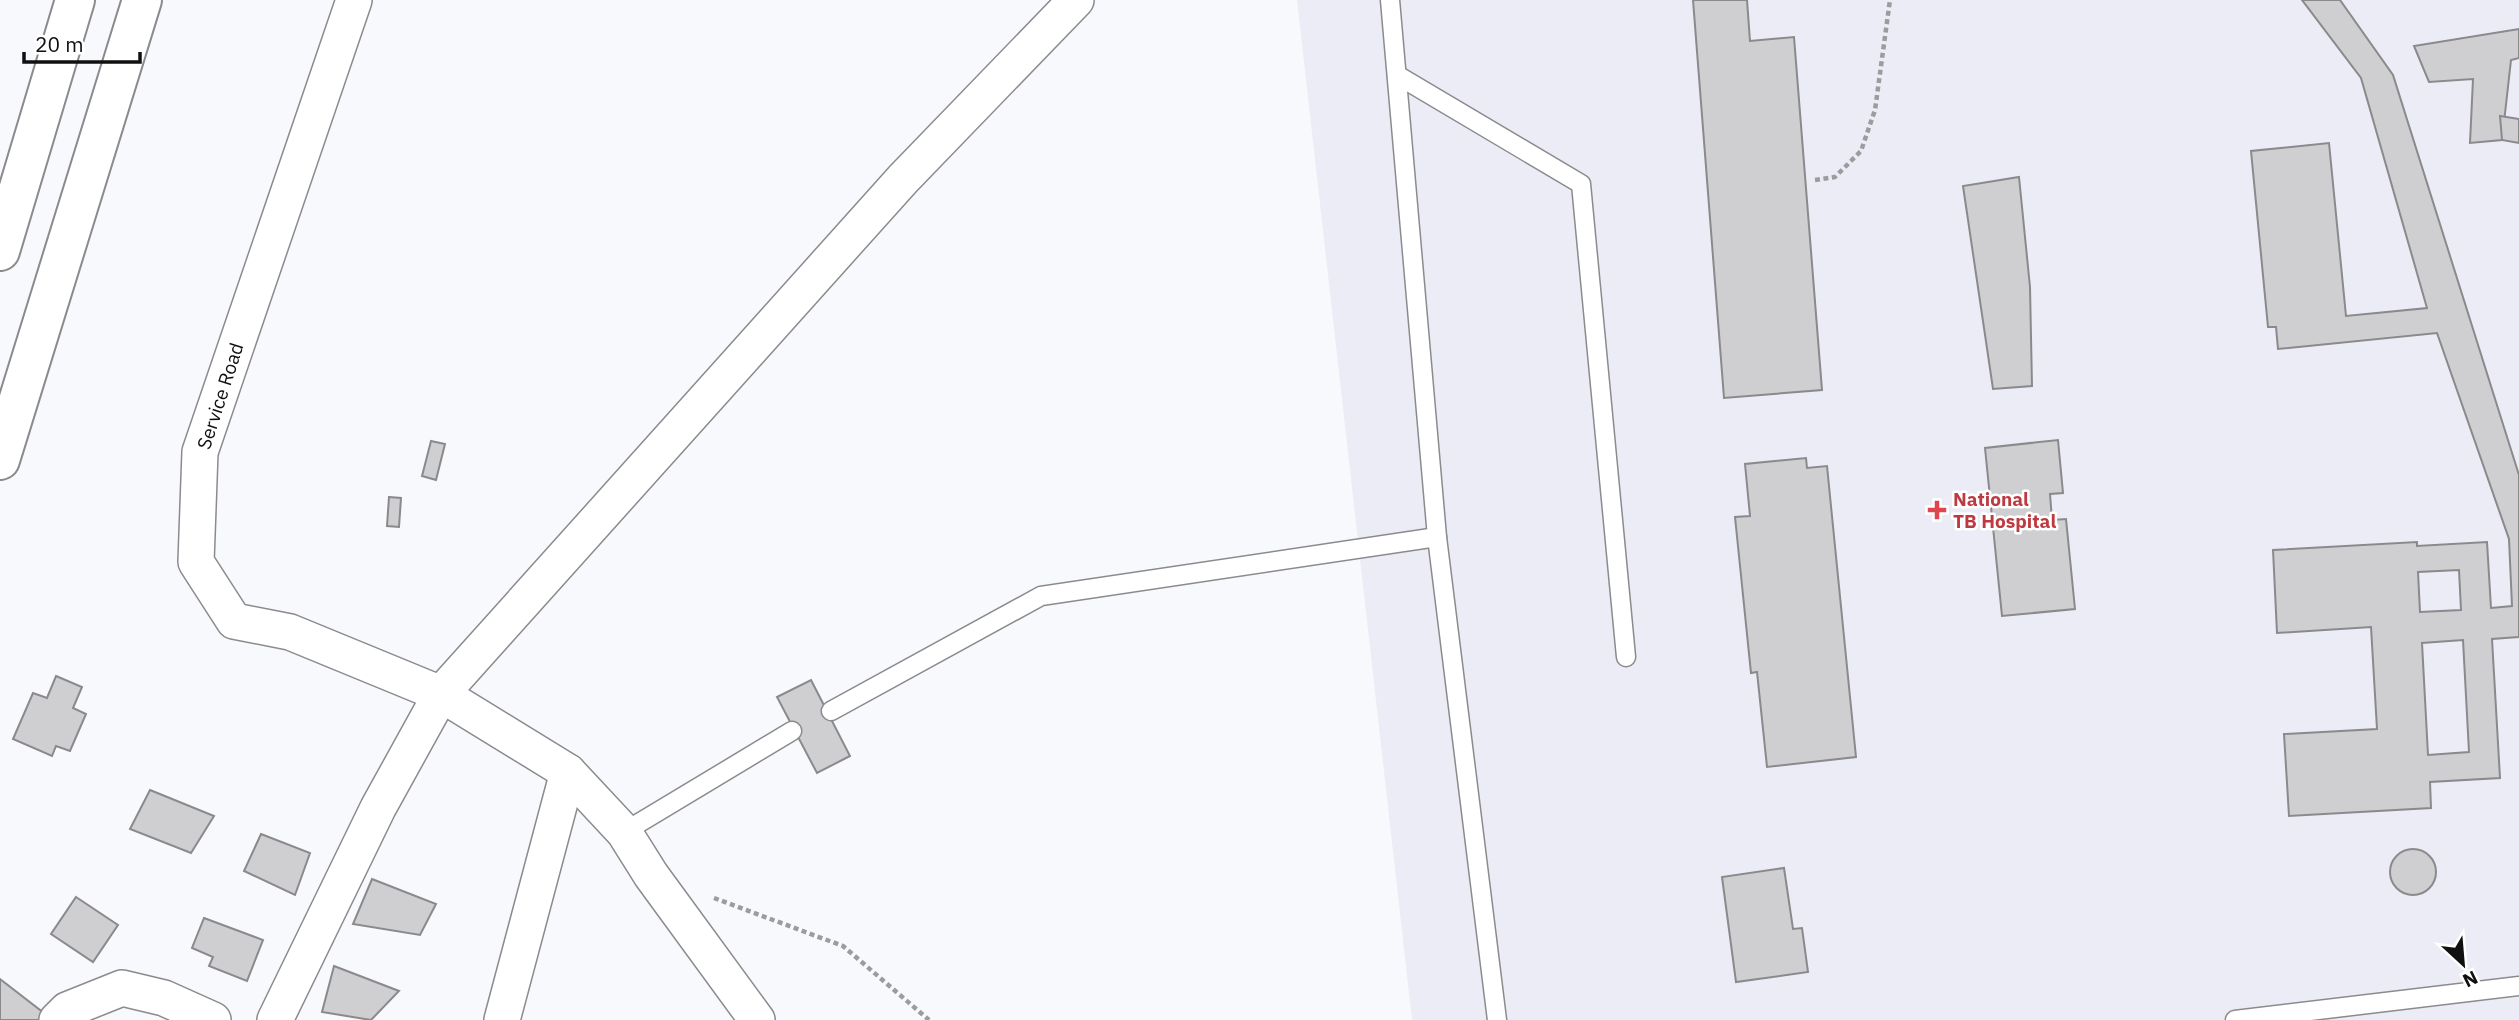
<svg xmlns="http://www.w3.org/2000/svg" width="2519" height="1020" font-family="'IBM Plex Sans',sans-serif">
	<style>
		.built { fill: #ececf6 }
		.building { fill: #cfced1; stroke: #8a898c; stroke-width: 2; fill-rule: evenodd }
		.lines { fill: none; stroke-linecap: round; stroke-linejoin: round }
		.lane-casing { stroke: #8b8b8e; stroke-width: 21 }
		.street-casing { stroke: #8b8b8e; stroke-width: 38 }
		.highway-casing { stroke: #8b8b8e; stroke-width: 42 }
		.path { stroke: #9b9c9e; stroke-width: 4.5; stroke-dasharray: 5 3.5; stroke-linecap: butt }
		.lane { stroke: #fff; stroke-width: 18 }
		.street { stroke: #fff; stroke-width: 35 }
		.highway { stroke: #fff; stroke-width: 38 }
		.health-dot { fill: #e0444e; stroke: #fff; stroke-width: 2.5 }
		.labels { text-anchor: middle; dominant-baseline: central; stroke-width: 5; stroke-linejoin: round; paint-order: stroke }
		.street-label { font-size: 19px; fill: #101011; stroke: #fff }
		.health-label { font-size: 19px; font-weight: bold; fill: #be3a42; stroke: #fff; text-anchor: start }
	</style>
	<rect width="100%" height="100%" fill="#f8f9fc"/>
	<!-- built -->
	<polygon class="built" points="1297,0 2519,0 2519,1020 1412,1020"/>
	<!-- building -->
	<g class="building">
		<polygon points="1693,0 1747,0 1750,41 1794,37 1822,390 1724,398"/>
		<path d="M2302,0H2340L2393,75L2519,475V637L2492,639L2500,778L2430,782L2431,808L2289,816L2284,734L2377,729L2371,627L2277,633L2273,550L2417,542V546L2487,542L2491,608L2512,606L2509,539L2437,333L2278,349L2276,327H2268L2251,151L2329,143L2346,316L2427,308L2361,78ZM2459,570L2461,610L2420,612L2418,572ZM2463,640L2469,752L2428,755L2422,643Z"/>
		<polygon points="2519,29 2519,58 2511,60 2502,140 2470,143 2473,79 2429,82 2414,46"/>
		<polygon points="2500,116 2519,119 2519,143 2502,140"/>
		<polygon points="2019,177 2030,287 2032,386 1993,389 1963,186"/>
		<polygon points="2058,440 2063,493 2050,494 2052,520 2066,519 2075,609 2002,616 1985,448"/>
		<polygon points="431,441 445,444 436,480 422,476"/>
		<polygon points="1806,458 1807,468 1827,466 1856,757 1767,767 1757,672 1751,673 1735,517 1750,516 1745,464"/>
		<polygon points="389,497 401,498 399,527 387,526"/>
		<polygon points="56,676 82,687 73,708 86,714 70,751 56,746 52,756 13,739 33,693 47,698"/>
		<polygon points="811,680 850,756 817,773 777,697"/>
		<polygon points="150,790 214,816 191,853 130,829"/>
		<polygon points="261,834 310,853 295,895 244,871"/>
		<circle cx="2413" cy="872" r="23"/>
		<polygon points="1784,868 1793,929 1802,928 1808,972 1736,982 1722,877"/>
		<polygon points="372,879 436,904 420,935 353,924"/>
		<polygon points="76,897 118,925 93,962 51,934"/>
		<polygon points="204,918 263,940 247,981 209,966 213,957 192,948"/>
		<polygon points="334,966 399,991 371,1020 322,1012"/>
		<polygon points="0,979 53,1020 0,1020"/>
	</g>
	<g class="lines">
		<defs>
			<g id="lane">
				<polyline points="1390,0 1437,537 1497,1020"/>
				<polyline points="1397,75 1581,184 1626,657"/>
				<polyline points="831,711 1041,596 1437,537"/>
				<polyline points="624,832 792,731"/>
				<polyline points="2235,1020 2519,986"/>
			</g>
			<g id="street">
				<polyline points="354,0 200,452 196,562 234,621 290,632 441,694 568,772 624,832 651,875 757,1020"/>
				<polyline points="57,1020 67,1010 122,988 164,998 213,1020"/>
				<polyline points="275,1020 378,808 441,694 903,179 1076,0"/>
				<polyline points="502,1020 568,772"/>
			</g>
			<g id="highway">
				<polyline points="0,251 75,0"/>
				<polyline points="0,460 142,0"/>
			</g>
		</defs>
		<!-- lane casing -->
		<use href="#lane" class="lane-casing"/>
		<!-- street casing -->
		<use href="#street" class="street-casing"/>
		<!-- highway casing -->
		<use href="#highway" class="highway-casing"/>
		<!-- path -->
		<g class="path">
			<polyline points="1815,180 1835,177 1861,151 1875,110 1890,0"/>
			<polyline points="714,898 843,946 929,1020"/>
		</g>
		<!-- lane -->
		<use href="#lane" class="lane"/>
		<!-- street -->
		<use href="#street" class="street"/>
		<!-- highway -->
		<use href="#highway" class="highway"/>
	</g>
	<!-- markers -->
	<path class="health-dot" d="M1933.5 499.5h7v7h7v7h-7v7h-7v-7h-7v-7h7z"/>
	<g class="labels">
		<!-- street labels -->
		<g class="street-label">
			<text transform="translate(220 396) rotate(-72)">Service Road</text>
		</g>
		<!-- health labels -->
		<g class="health-label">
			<text x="1953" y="499">National<tspan x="1953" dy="22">TB Hospital</tspan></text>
		</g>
	</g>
	<!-- north arrow -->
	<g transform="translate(2463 964) rotate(154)" stroke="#ffffff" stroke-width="5" paint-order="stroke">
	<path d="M0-5L12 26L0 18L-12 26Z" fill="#101011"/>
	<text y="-10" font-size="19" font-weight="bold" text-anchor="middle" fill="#101011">N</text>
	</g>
	<!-- scale -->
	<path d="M24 52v10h116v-10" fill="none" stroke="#101011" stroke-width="3.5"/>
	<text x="35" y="52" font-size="21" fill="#101011" stroke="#ffffff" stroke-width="5" paint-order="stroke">20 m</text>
</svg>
